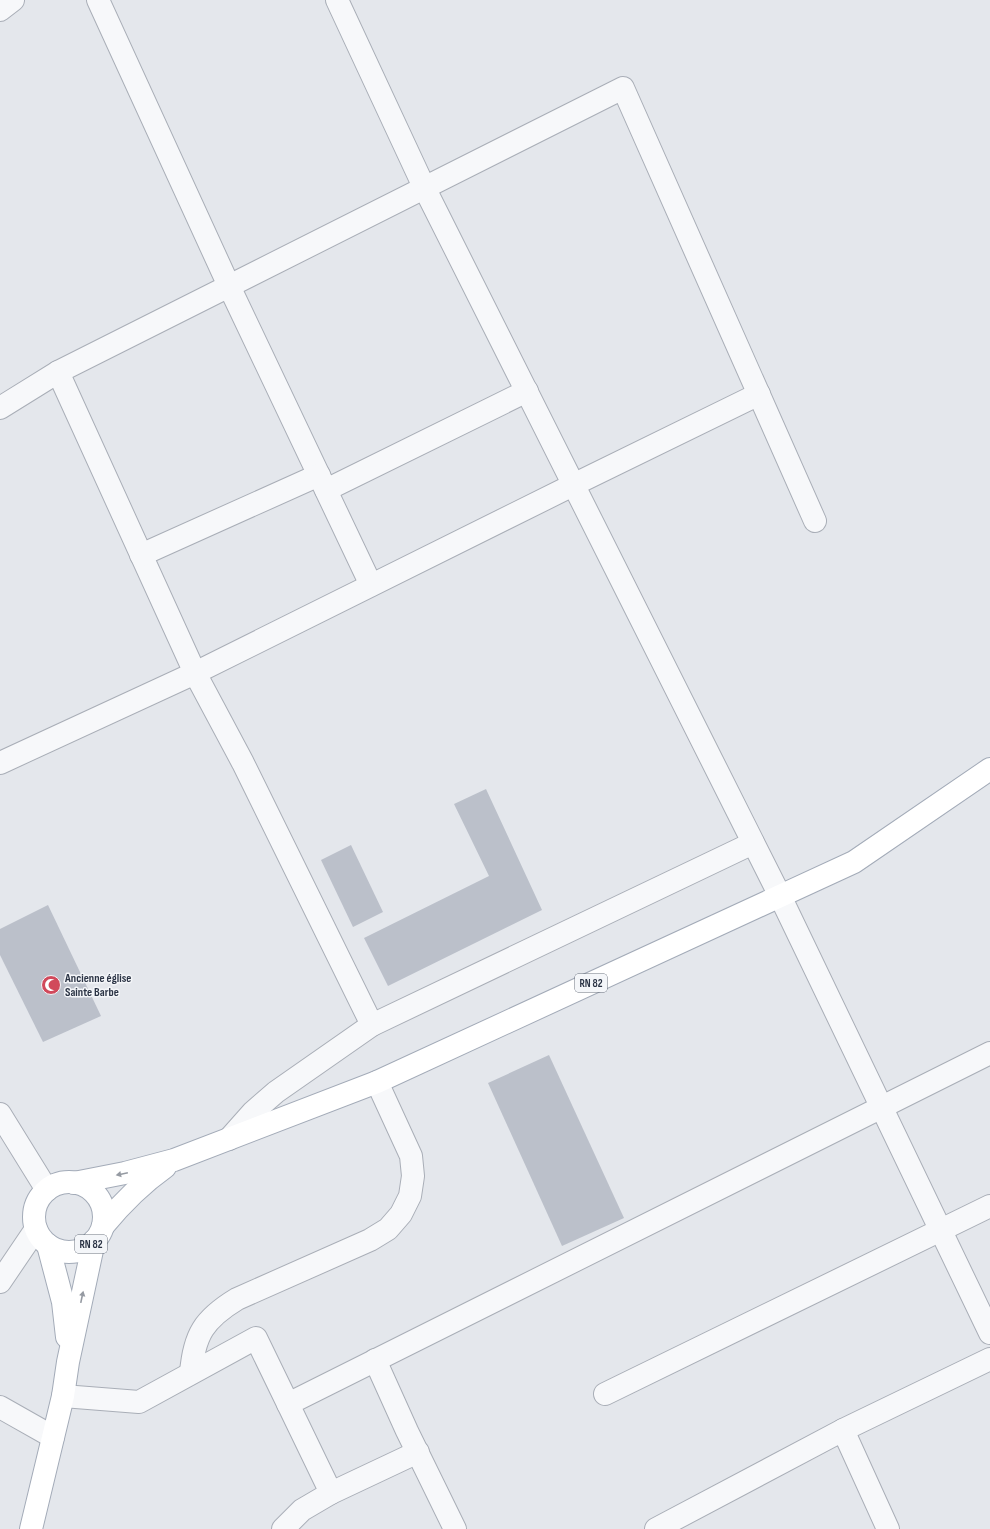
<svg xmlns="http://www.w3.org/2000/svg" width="990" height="1529" font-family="'Sofia Sans Condensed',sans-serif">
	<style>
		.building { fill: #bbc0ca }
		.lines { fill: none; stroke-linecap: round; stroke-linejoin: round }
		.street-casing { stroke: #a9aeb7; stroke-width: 24 }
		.primary-casing { stroke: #a3abb8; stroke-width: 24 }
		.street { stroke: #f7f8fa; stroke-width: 22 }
		.primary { stroke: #fff; stroke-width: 22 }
		.oneway { fill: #959aa2 }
		.labels { text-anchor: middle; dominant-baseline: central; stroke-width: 3; stroke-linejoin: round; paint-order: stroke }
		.shield { fill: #f4f6f9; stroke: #676e7b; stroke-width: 1 }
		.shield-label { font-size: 11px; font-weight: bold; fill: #2b3445 }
		.poi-label { font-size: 12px; font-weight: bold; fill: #2b3445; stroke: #f4f6f9; text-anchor: start }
	</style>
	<rect width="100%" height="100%" fill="#e4e7ec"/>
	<!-- building -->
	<g class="building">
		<polygon points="486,789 542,910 388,986 364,938 489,876 454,804"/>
		<polygon points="351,845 383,912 353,927 321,860"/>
		<polygon points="48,905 101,1016 43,1042 0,955 0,929"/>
		<polygon points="549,1055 624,1218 562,1246 488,1083"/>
	</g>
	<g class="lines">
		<defs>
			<g id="street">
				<polyline points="98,0 229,286 371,585"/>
				<polyline points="337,0 424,187 780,896 990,1333"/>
				<polyline points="0,10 13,0"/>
				<polyline points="58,372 195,673 243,763 372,1025"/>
				<polyline points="0,408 58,372 623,88 815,521"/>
				<polyline points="326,490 527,391"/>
				<polyline points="141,555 319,475"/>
				<polyline points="0,763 195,673 573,485 759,394"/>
				<polyline points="0,1114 47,1190"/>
				<polyline points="229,1139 253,1112 276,1092 372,1025 753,843"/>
				<polyline points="0,1282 36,1229"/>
				<polyline points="375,1360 407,1431 455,1529"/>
				<path d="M191,1373C194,1335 204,1319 237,1299L370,1240L388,1229L401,1214L410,1196L413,1176L411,1156L377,1082"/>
				<polyline points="605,1394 990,1206"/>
				<polyline points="63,1396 139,1402 256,1338 288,1404"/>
				<polyline points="0,1407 53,1437"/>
				<polyline points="843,1430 990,1359"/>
				<polyline points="331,1493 418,1452"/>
				<polyline points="283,1529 302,1510 331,1493 288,1404 990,1053"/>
				<polyline points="656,1529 843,1430 888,1529"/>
			</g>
			<g id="primary">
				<circle cx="69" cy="1217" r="35"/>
				<polyline points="74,1183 125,1173 174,1160 377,1082 854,862 990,769"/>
				<path d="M103,1226C122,1203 141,1184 165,1167"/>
				<polyline points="48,1245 63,1302 67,1337"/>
				<polyline points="31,1529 63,1396 68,1362 94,1241"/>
			</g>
		</defs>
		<!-- street casing -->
		<use href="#street" class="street-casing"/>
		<!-- primary casing -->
		<use href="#primary" class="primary-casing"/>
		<!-- street -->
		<use href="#street" class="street"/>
		<!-- primary -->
		<use href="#primary" class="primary"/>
	</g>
	<!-- one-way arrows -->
	<defs><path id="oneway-solid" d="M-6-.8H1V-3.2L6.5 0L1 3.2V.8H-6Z"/></defs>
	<g class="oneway">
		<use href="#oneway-solid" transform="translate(122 1174) rotate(168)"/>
		<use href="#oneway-solid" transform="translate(82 1297) rotate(-78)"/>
	</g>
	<!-- icons -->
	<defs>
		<symbol id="mosque-disc" viewBox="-11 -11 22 22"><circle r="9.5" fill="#d1495b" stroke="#f4f6f9"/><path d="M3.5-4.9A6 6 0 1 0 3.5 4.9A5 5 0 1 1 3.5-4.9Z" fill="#fff"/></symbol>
	</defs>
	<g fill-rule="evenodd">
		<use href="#mosque-disc" x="40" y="974" width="22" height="22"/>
	</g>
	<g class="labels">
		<!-- shield labels -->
		<g class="shield">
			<rect x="575" y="974" width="32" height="18" rx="3"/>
			<rect x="75" y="1235" width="32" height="18" rx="3"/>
		</g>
		<g class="shield-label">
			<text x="591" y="983">RN 82</text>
			<text x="91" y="1244">RN 82</text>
		</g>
		<!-- poi labels -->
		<g class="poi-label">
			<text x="65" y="978">Ancienne église<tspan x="65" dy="14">Sainte Barbe</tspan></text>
		</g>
	</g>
</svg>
